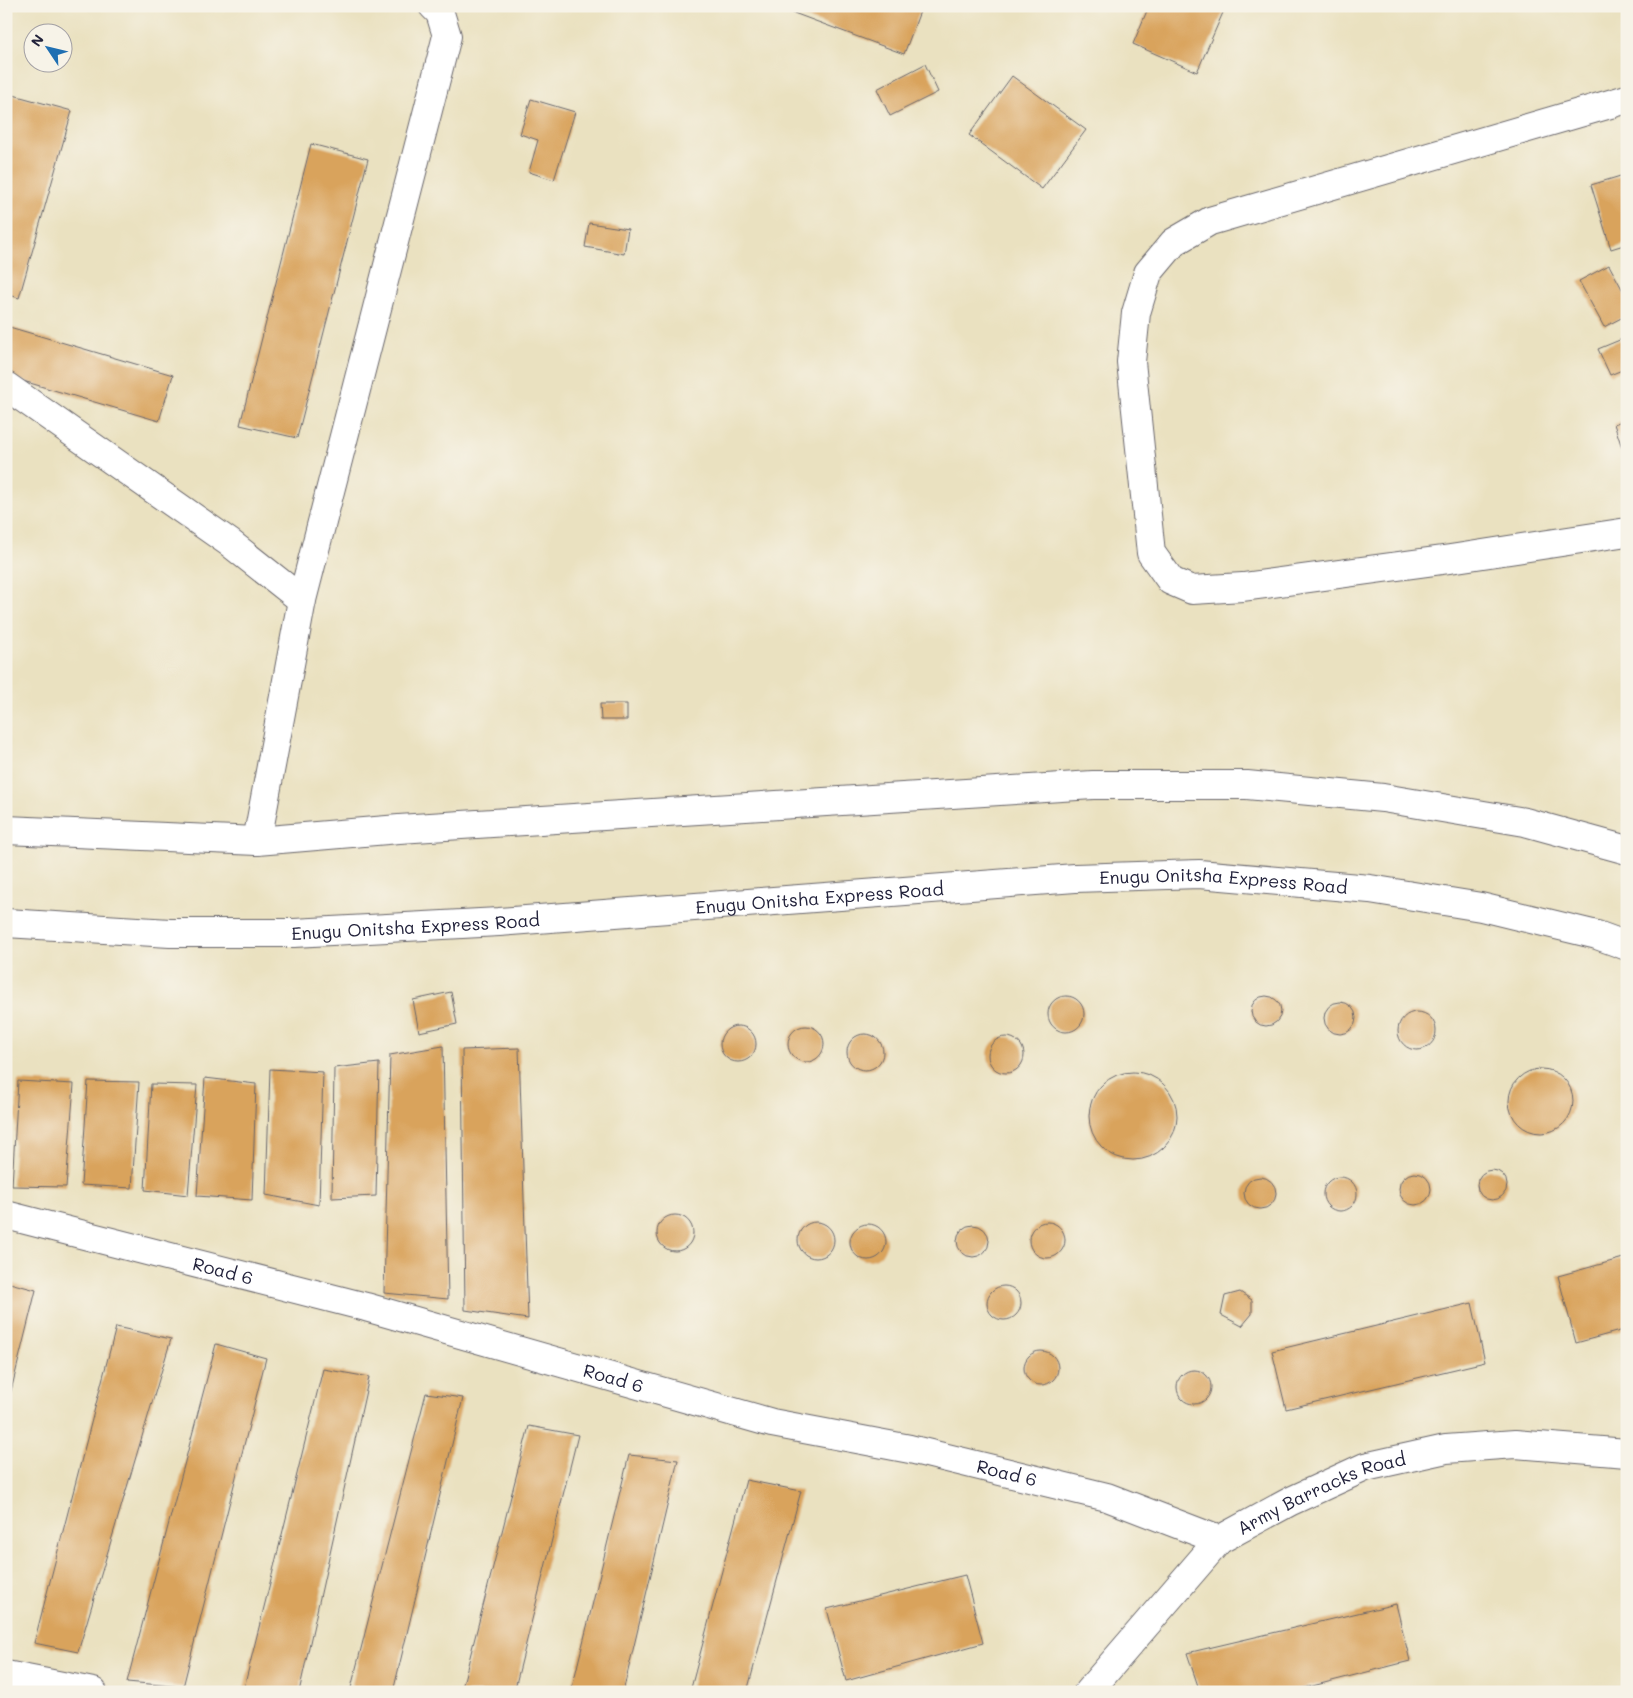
<svg xmlns="http://www.w3.org/2000/svg" width="1633" height="1698" font-family="Mali,sans-serif">
	<style>
		.building { fill: #d9a35c }
		.lines { fill: none; stroke-linecap: round; stroke-linejoin: round }
		.minor-casing { stroke: #68656a; stroke-width: 30 }
		.trunk-casing { stroke: #68656a; stroke-width: 30 }
		.minor { stroke: #fff; stroke-width: 28 }
		.trunk { stroke: #fff; stroke-width: 28 }
		.labels { text-anchor: middle; dominant-baseline: central; stroke-width: 4; stroke-linejoin: round; paint-order: stroke }
		.street-label { font-size: 18px; fill: #22223b; stroke: #f7f3e8 }
	</style>
	<rect width="100%" height="100%" fill="#f7f3e8"/>
	<filter id="ink" filterUnits="userSpaceOnUse"><feTurbulence type="fractalNoise" baseFrequency=".02" numOctaves="2"/><feDisplacementMap in="SourceGraphic" scale="10" xChannelSelector="R" yChannelSelector="G"/><feConvolveMatrix kernelMatrix="1 2 1 2 8 2 1 2 1" color-interpolation-filters="sRGB"/></filter>
	<filter id="wash" filterUnits="userSpaceOnUse"><feTurbulence type="fractalNoise" baseFrequency=".0096" numOctaves="4" result="noise"/><feDisplacementMap in="SourceGraphic" scale="20" xChannelSelector="R" yChannelSelector="G"/><feGaussianBlur stdDeviation="1.12" result="paint"/><feColorMatrix in="noise" values="0 0 0 0 0 0 0 0 0 0 0 0 0 0 0 0 0 1.4 0 .05"/><feComposite in="paint" operator="in"/></filter>
	<g filter="url(#wash)">
		<rect width="100%" height="100%" fill="#eae1c0"/>
		<g id="blocks">
			<!-- building -->
			<g class="building">
				<polygon points="775,6 922,6 904,54"/>
				<polygon points="1149,6 1221,6 1225,8 1197,72 1133,44"/>
				<polygon points="925,64 938,92 890,116 877,89"/>
				<polygon points="1012,76 1086,130 1042,189 969,135"/>
				<polygon points="6,93 72,111 19,298 6,294"/>
				<polygon points="531,99 575,112 554,180 529,172 538,140 520,134"/>
				<polygon points="311,144 368,159 297,438 240,425"/>
				<polygon points="1627,174 1627,244 1611,249 1591,185"/>
				<polygon points="589,223 628,229 624,254 585,247"/>
				<polygon points="1609,265 1627,298 1627,315 1604,327 1579,281"/>
				<polygon points="6,326 173,375 159,421 6,376"/>
				<polygon points="1627,337 1627,368 1610,375 1598,349"/>
				<polygon points="1627,419 1627,459 1626,459 1614,424"/>
				<polygon points="600,704 627,704 627,720 601,720"/>
				<polygon points="451,992 457,1024 419,1032 413,1000"/>
				<circle cx="1266" cy="1011" r="15"/>
				<circle cx="1066" cy="1014" r="18"/>
				<circle cx="1340" cy="1018" r="16"/>
				<circle cx="1417" cy="1031" r="19"/>
				<circle cx="806" cy="1044" r="18"/>
				<circle cx="738" cy="1044" r="18"/>
				<circle cx="865" cy="1052" r="18"/>
				<circle cx="1006" cy="1055" r="18"/>
				<polygon points="443,1046 448,1299 384,1293 390,1055"/>
				<polygon points="519,1048 528,1319 465,1310 462,1050"/>
				<polygon points="379,1063 376,1196 332,1198 334,1068"/>
				<circle cx="1541" cy="1101" r="32"/>
				<polygon points="270,1069 323,1072 319,1205 266,1195"/>
				<circle cx="1133" cy="1116" r="44"/>
				<polygon points="205,1078 256,1084 252,1200 197,1196"/>
				<polygon points="18,1081 74,1084 66,1187 12,1186"/>
				<polygon points="88,1081 139,1082 132,1188 81,1185"/>
				<polygon points="151,1084 197,1085 188,1195 145,1190"/>
				<circle cx="1492" cy="1185" r="15"/>
				<circle cx="1415" cy="1189" r="16"/>
				<circle cx="1260" cy="1193" r="16"/>
				<circle cx="1340" cy="1194" r="17"/>
				<circle cx="675" cy="1233" r="18"/>
				<circle cx="1047" cy="1240" r="18"/>
				<circle cx="816" cy="1240" r="18"/>
				<circle cx="868" cy="1242" r="18"/>
				<circle cx="973" cy="1241" r="16"/>
				<polygon points="1627,1257 1627,1329 1576,1343 1558,1276"/>
				<polygon points="6,1282 36,1290 7,1407 6,1407"/>
				<circle cx="1004" cy="1303" r="17"/>
				<polygon points="1240,1292 1252,1300 1252,1314 1242,1326 1221,1315 1225,1296"/>
				<polygon points="1472,1303 1485,1362 1286,1409 1272,1351"/>
				<polygon points="116,1327 171,1339 78,1652 34,1643"/>
				<polygon points="216,1344 266,1358 183,1687 127,1682"/>
				<circle cx="1041" cy="1368" r="17"/>
				<polygon points="323,1369 369,1377 299,1692 243,1692"/>
				<circle cx="1194" cy="1387" r="17"/>
				<polygon points="426,1393 463,1398 393,1692 350,1692"/>
				<polygon points="529,1426 578,1435 514,1692 461,1692"/>
				<polygon points="629,1455 678,1460 623,1692 571,1692"/>
				<polygon points="746,1480 801,1491 747,1692 690,1692"/>
				<polygon points="965,1575 983,1643 846,1681 827,1609"/>
				<polygon points="1396,1604 1410,1661 1289,1692 1200,1692 1187,1653"/>
			</g>
		</g>
	</g>
	<g filter="url(#ink)">
		<use href="#blocks" fill-opacity="0" stroke="#68656a" stroke-width="1"/>
		<g class="lines">
			<defs>
				<g id="minor">
					<polyline points="1627,99 1210,221 1174,242 1148,273 1136,313 1131,362 1151,553 1171,581 1192,590 1243,587 1450,559 1627,532"/>
					<polyline points="6,386 230,543 302,600"/>
					<polyline points="257,841 302,600 447,36 440,13 433,6"/>
					<path id="s1" d="M6,1215L366,1307L772,1423L910,1449L1107,1497L1219,1540"/>
					<polyline points="6,1675 93,1692"/>
					<path id="s2" d="M1088,1692L1219,1540L1291,1501L1365,1467L1446,1449L1515,1444L1627,1453"/>
				</g>
				<g id="trunk">
					<polyline points="6,830 257,841 399,829 1093,785 1247,785 1383,798 1525,822 1627,850"/>
					<path id="s3" d="M6,923L170,933H294L499,922L1075,878L1199,874L1370,889L1481,907L1597,935L1627,946"/>
				</g>
			</defs>
			<!-- minor casing -->
			<use href="#minor" class="minor-casing"/>
			<!-- trunk casing -->
			<use href="#trunk" class="trunk-casing"/>
			<!-- minor -->
			<use href="#minor" class="minor"/>
			<!-- trunk -->
			<use href="#trunk" class="trunk"/>
		</g>
	</g>
	<g class="labels">
		<!-- street labels -->
		<g class="street-label">
			<text stroke="none"><textPath href="#s3" startOffset="1220">Enugu Onitsha Express Road</textPath></text>
			<text stroke="none"><textPath href="#s3" startOffset="815">Enugu Onitsha Express Road</textPath></text>
			<text stroke="none"><textPath href="#s3" startOffset="410">Enugu Onitsha Express Road</textPath></text>
			<text stroke="none"><textPath href="#s1" startOffset="224">Road 6</textPath></text>
			<text stroke="none"><textPath href="#s1" startOffset="629">Road 6</textPath></text>
			<text stroke="none"><textPath href="#s1" startOffset="1034">Road 6</textPath></text>
			<text stroke="none"><textPath href="#s2" startOffset="314">Army Barracks Road</textPath></text>
		</g>
	</g>
	<!-- margin -->
	<rect width="1633" height="1698" fill="none" stroke="#f7f3e8" stroke-width="25"/>
	<!-- north arrow -->
	<g transform="translate(48 48) rotate(305)"><circle r="24" fill="#f7f3e8" stroke="#a29fa3"/>
	<path d="M0-4L9 19L0 12L-9 19Z" fill="#1f6fb2"/>
	<text y="-8" font-size="14" font-weight="bold" text-anchor="middle" fill="#22223b">N</text>
	</g>
</svg>
